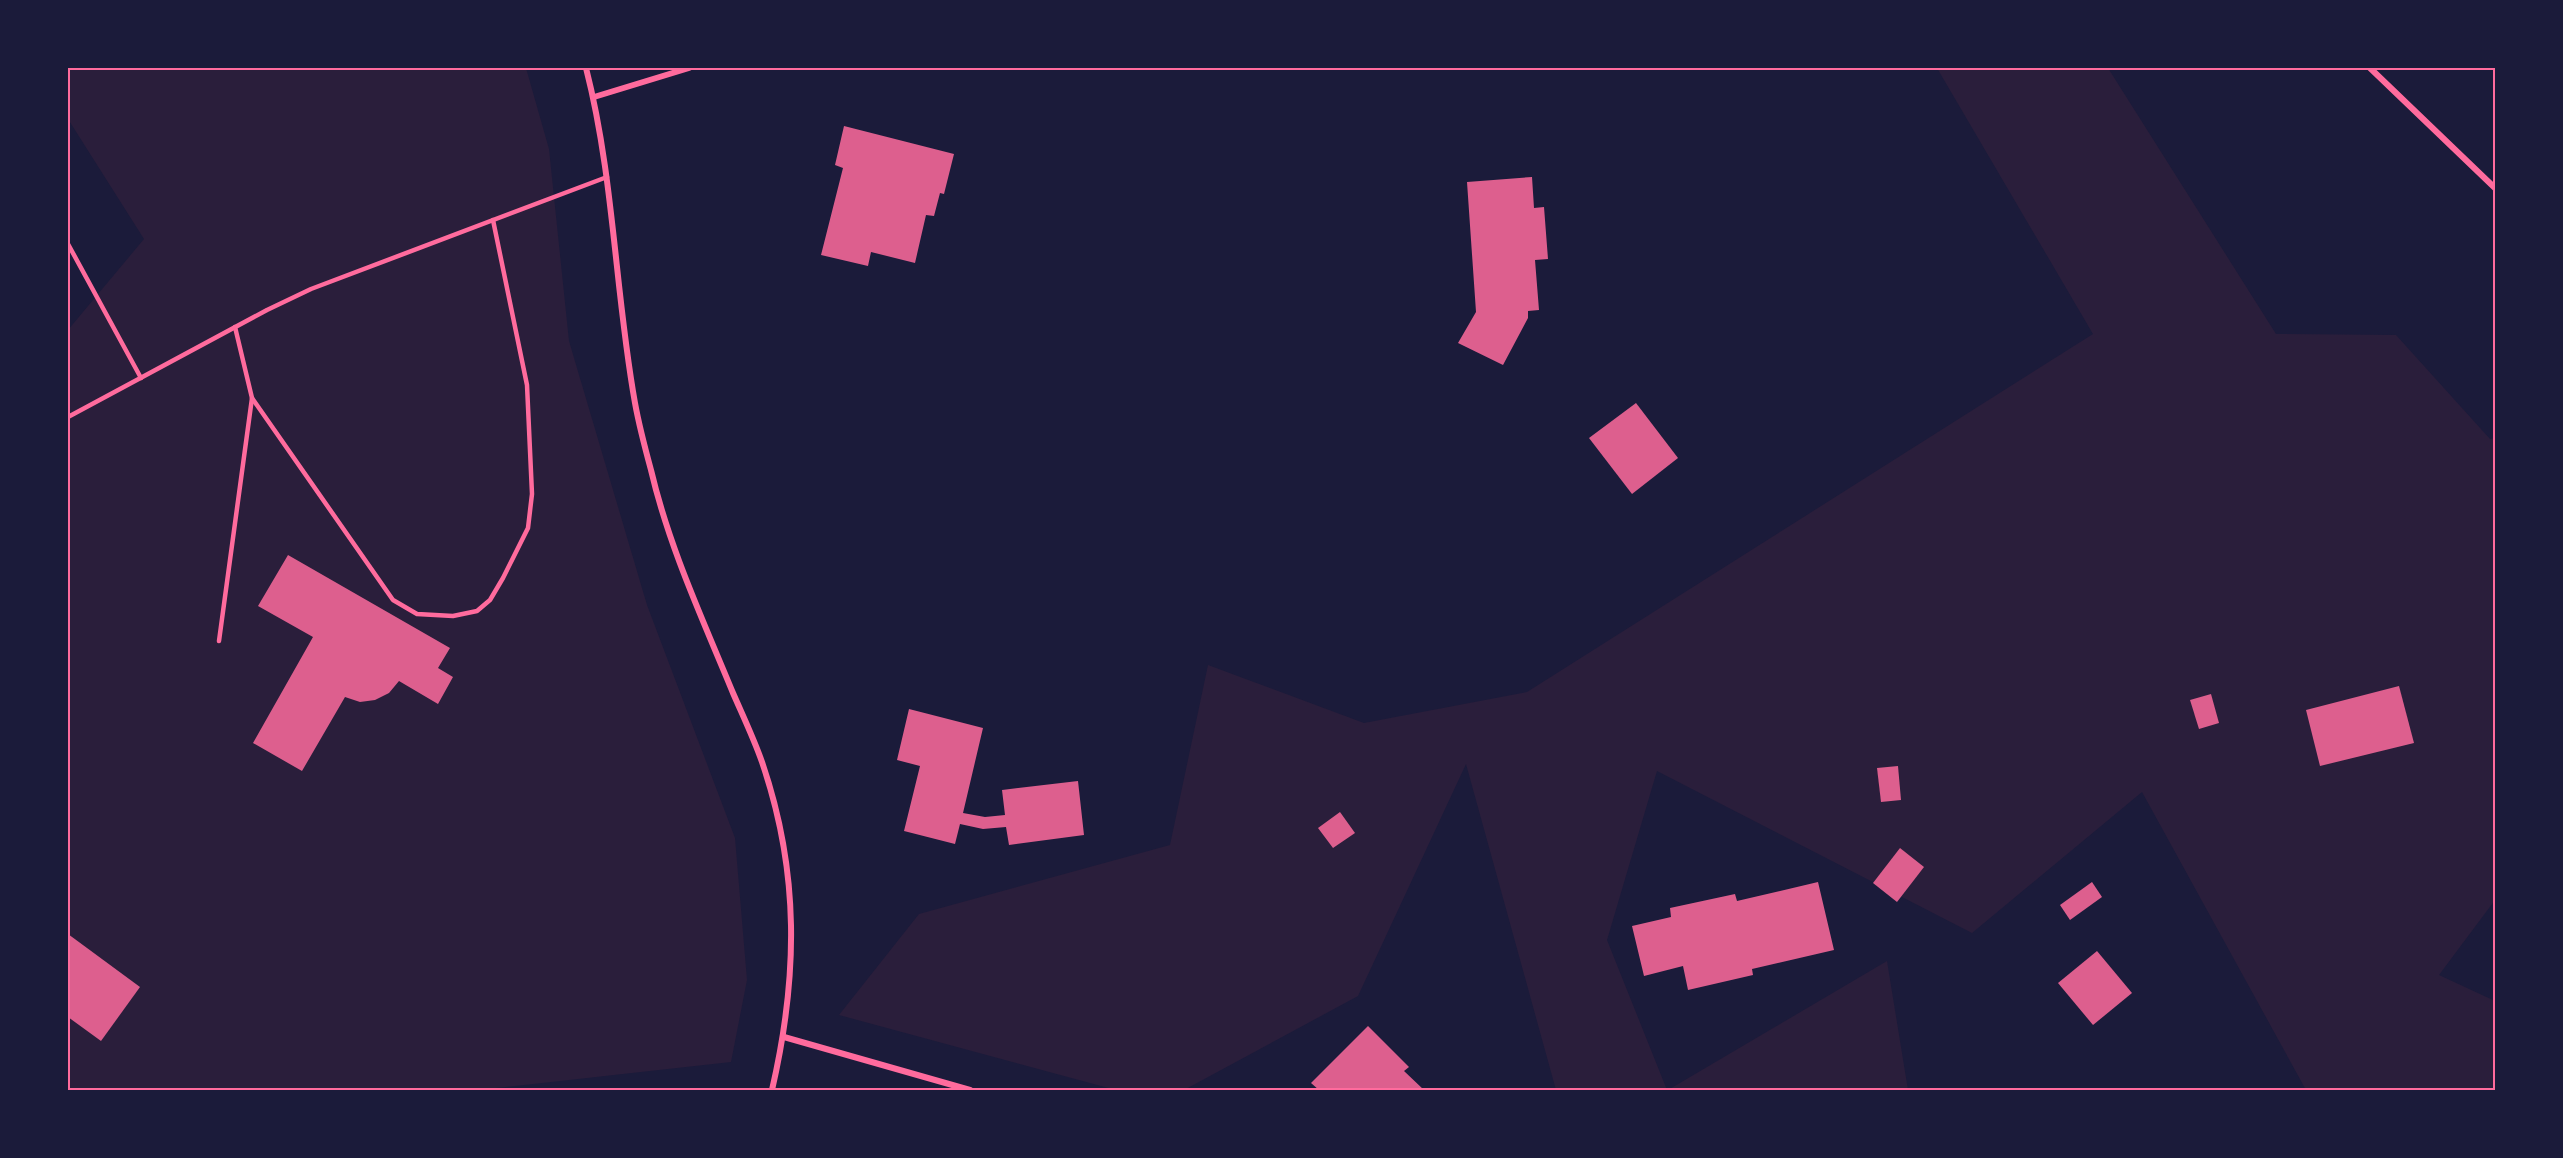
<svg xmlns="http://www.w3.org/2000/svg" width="2563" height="1158" font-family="'PT Sans Narrow',sans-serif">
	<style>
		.green { fill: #2a1e3b }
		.building { fill: #dd5f8e }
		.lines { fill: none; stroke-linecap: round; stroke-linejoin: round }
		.service { stroke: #ff6b9d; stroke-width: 4.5 }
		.minor { stroke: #ff6b9d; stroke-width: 6 }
		.neatline { fill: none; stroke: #ff6b9d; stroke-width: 2 }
	</style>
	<rect width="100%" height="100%" fill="#1b1b3a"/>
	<!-- green -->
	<g class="green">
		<polygon points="68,68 526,68 549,149 569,341 647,605 735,838 747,980 731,1062 478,1090 68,1090 68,330 144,239 68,119"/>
		<polygon points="1937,68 2108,68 2276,334 2396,335 2490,439 2495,438 2495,900 2439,975 2495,1001 2495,1090 2306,1090 2142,792 1972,933 1657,771 1607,940 1667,1090 1556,1090 1466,764 1358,996 1184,1090 1116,1090 839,1015 919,914 1170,845 1208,665 1364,723 1527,692 2093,334"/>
		<polygon points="1887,961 1908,1090 1668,1090"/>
	</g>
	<!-- building -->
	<g class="building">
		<polygon points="844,126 954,154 944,194 940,193 934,216 926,215 915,263 871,252 868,266 821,255 843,168 835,165"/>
		<polygon points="1532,177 1534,208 1544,207 1548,259 1535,260 1539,310 1528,311 1528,318 1503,365 1458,343 1476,312 1467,182"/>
		<polygon points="1636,403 1678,458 1632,494 1589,438"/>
		<polygon points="288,555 450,648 438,668 453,677 438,704 399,681 389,693 375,700 360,702 345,697 302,771 253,743 313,637 258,606"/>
		<polygon points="2399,686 2414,743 2320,766 2306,710"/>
		<polygon points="2211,694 2219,723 2199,729 2190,700"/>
		<polygon points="909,709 983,728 963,813 985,817 1005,815 1002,790 1078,781 1084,835 1009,845 1006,827 983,829 960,824 955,844 904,831 920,766 897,760"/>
		<polygon points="1898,766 1901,800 1881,802 1877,768"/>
		<polygon points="1340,812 1355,833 1333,848 1318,828"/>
		<polygon points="1900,848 1924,867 1897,902 1873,883"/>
		<polygon points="1818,882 1834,950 1752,969 1753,975 1688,990 1683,966 1644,976 1632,926 1671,917 1670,908 1735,894 1737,901"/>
		<polygon points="2092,882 2102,897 2070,920 2060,905"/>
		<polygon points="68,934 140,987 101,1041 68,1017"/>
		<polygon points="2097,951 2132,993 2093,1025 2058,983"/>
		<polygon points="1368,1026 1409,1067 1404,1071 1424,1090 1319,1090 1311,1083"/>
	</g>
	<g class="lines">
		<!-- service -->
		<g class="service">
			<polyline points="68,244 141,378"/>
			<polyline points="235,327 252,398 393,600 417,614 453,616 477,611 490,600 503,578 528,528 532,494 527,385 493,220"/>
			<polyline points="68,417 267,310 311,289 607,177"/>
			<polyline points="219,641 252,398"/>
		</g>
		<!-- minor -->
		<g class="minor">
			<path d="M586,68C614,177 615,292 635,403C639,425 645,448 651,470C669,547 703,620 733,693C743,716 754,739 762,762C800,873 798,977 772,1090"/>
			<polyline points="2370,68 2496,189"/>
			<polyline points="594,97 689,68"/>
			<polyline points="784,1037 970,1090"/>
		</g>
	</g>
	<!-- border -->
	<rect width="2563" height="1158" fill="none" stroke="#1b1b3a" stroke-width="138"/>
	<rect x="69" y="69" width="2425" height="1020" class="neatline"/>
</svg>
